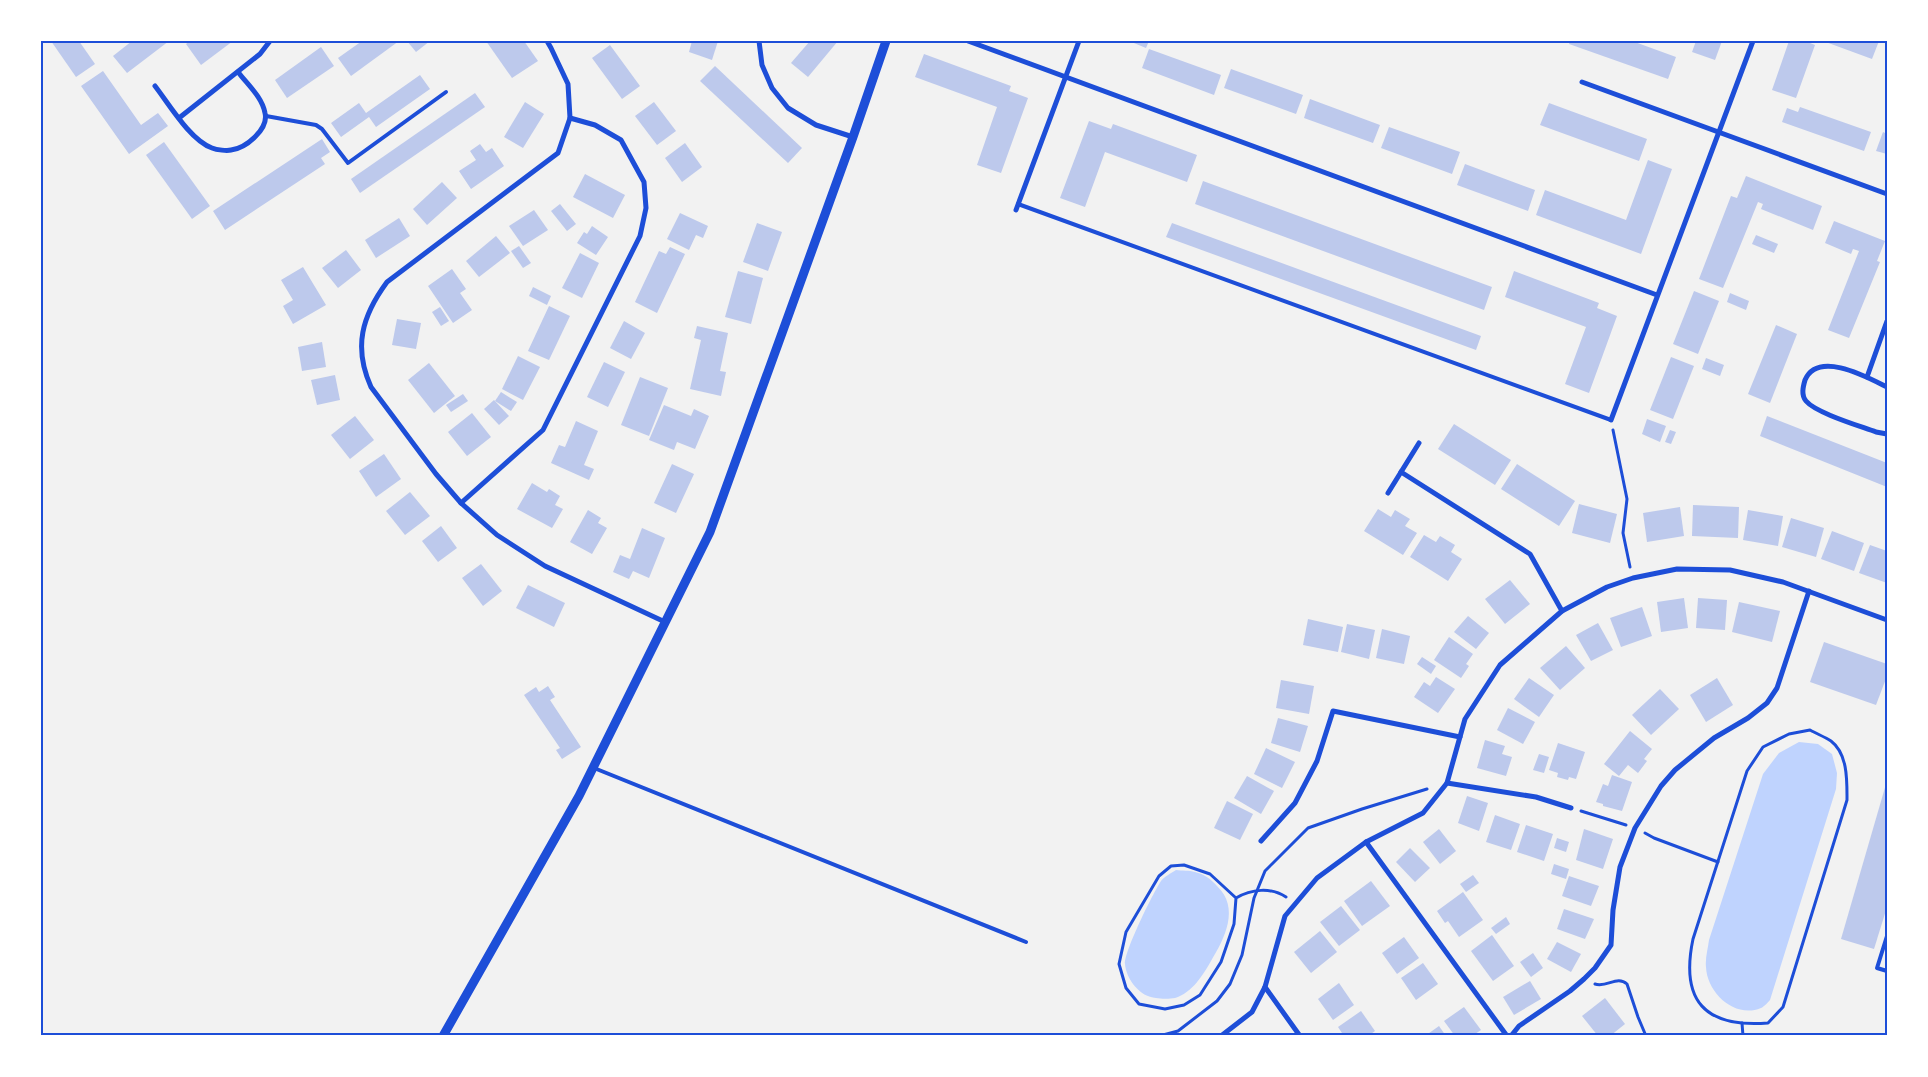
<svg xmlns="http://www.w3.org/2000/svg" width="1928" height="1077" font-family="Helvetica,sans-serif">
	<style>
		.water { fill: #bfd3fe }
		.building { fill: #bdc9ec }
		.lines { fill: none; stroke-linecap: round; stroke-linejoin: round }
		.path { stroke: #1d4ed8; stroke-width: 3 }
		.service { stroke: #1d4ed8; stroke-width: 4 }
		.minor { stroke: #1d4ed8; stroke-width: 5 }
		.tertiary { stroke: #1d4ed8; stroke-width: 9 }
		.neatline { fill: none; stroke: #1d4ed8; stroke-width: 2 }
	</style>
	<rect width="100%" height="100%" fill="#f2f2f2"/>
	<!-- water -->
	<g class="water">
		<path d="M1799,742L1818,744L1832,754L1837,773L1836,789L1770,1000C1768,1002 1764,1007 1761,1008C1735,1019 1707,993 1706,967C1705,959 1708,948 1709,940L1763,774L1779,753Z"/>
		<path d="M1176,870C1182,871 1189,870 1195,872C1204,874 1211,879 1217,886C1240,908 1225,938 1211,961C1203,975 1192,993 1175,998C1170,999 1161,999 1156,998C1140,997 1126,979 1125,964C1124,952 1153,893 1161,881C1164,877 1171,873 1176,870Z"/>
	</g>
	<!-- building -->
	<g class="building">
		<polygon points="51,41 79,41 95,64 76,77"/>
		<polygon points="132,41 169,41 127,73 113,56"/>
		<polygon points="190,41 233,41 201,65 186,44"/>
		<polygon points="362,41 399,41 351,76 338,58"/>
		<polygon points="407,41 430,41 416,52"/>
		<polygon points="486,41 524,41 538,61 512,78"/>
		<polygon points="692,41 718,41 712,60 689,52"/>
		<polygon points="810,41 838,41 808,77 791,63"/>
		<polygon points="1129,41 1149,41 1146,48"/>
		<polygon points="1570,41 1632,41 1676,57 1668,79 1569,44"/>
		<polygon points="1696,41 1722,41 1715,60 1692,52"/>
		<polygon points="1789,41 1810,41 1810,43 1815,45 1796,98 1772,90"/>
		<polygon points="1823,41 1879,41 1872,59"/>
		<polygon points="610,45 640,86 622,99 592,58"/>
		<polygon points="321,47 334,66 287,98 275,80"/>
		<polygon points="1149,49 1221,75 1214,95 1142,68"/>
		<polygon points="924,54 1011,86 1009,91 1028,98 1001,173 977,165 997,107 915,77"/>
		<polygon points="715,66 802,148 788,163 700,81"/>
		<polygon points="1231,69 1303,95 1296,114 1224,88"/>
		<polygon points="103,71 141,125 158,113 168,126 129,154 81,86"/>
		<polygon points="420,75 430,89 376,127 369,117 341,137 331,123 359,103 366,113"/>
		<polygon points="475,93 485,107 360,193 351,179"/>
		<polygon points="1310,99 1380,125 1373,143 1304,118"/>
		<polygon points="525,102 544,114 523,148 504,137"/>
		<polygon points="654,102 676,131 657,145 635,116"/>
		<polygon points="1549,103 1647,139 1639,161 1540,125"/>
		<polygon points="1800,107 1871,132 1864,151 1782,122 1787,108 1798,112"/>
		<polygon points="1089,121 1111,129 1113,124 1197,155 1187,182 1105,152 1085,207 1060,198"/>
		<polygon points="1389,127 1460,152 1452,174 1381,148"/>
		<polygon points="1883,132 1887,134 1887,154 1876,151"/>
		<polygon points="322,139 330,152 321,158 325,164 225,230 213,211"/>
		<polygon points="164,142 210,206 192,219 146,155"/>
		<polygon points="685,143 702,167 682,182 665,158"/>
		<polygon points="480,144 486,152 492,148 504,166 471,189 459,171 476,160 470,151"/>
		<polygon points="1648,160 1672,169 1641,254 1536,215 1545,190 1626,220"/>
		<polygon points="1465,164 1535,190 1528,211 1457,185"/>
		<polygon points="585,174 625,195 613,218 573,197"/>
		<polygon points="1746,176 1822,206 1813,230 1761,209 1763,204 1758,202 1723,288 1699,279 1731,196 1737,198"/>
		<polygon points="1203,181 1492,287 1484,310 1195,204"/>
		<polygon points="442,182 457,198 427,225 413,209"/>
		<polygon points="560,204 576,224 567,231 551,211"/>
		<polygon points="534,210 548,230 523,246 509,226"/>
		<polygon points="680,213 708,226 703,238 696,235 689,250 667,239"/>
		<polygon points="399,218 410,236 376,258 365,240"/>
		<polygon points="1834,221 1885,241 1877,261 1880,262 1849,338 1828,330 1859,251 1853,249 1851,254 1825,243"/>
		<polygon points="757,223 782,232 768,271 743,262"/>
		<polygon points="1172,223 1481,336 1476,350 1166,237"/>
		<polygon points="592,226 608,237 596,255 577,243 584,232 587,234"/>
		<polygon points="1756,235 1778,244 1774,253 1752,244"/>
		<polygon points="496,236 510,253 479,277 466,261"/>
		<polygon points="519,246 531,263 523,268 511,251"/>
		<polygon points="670,247 685,254 657,313 635,302 659,251 666,254"/>
		<polygon points="346,250 361,270 338,288 322,268"/>
		<polygon points="580,253 599,263 582,298 562,288"/>
		<polygon points="303,267 326,305 293,324 283,306 293,300 281,280"/>
		<polygon points="452,269 466,289 460,293 472,310 453,323 428,286"/>
		<polygon points="738,271 763,278 751,324 725,317"/>
		<polygon points="1514,271 1599,303 1597,308 1617,316 1589,393 1565,384 1586,327 1505,297"/>
		<polygon points="533,287 551,296 547,305 529,296"/>
		<polygon points="1694,291 1719,301 1698,354 1673,344"/>
		<polygon points="1730,293 1749,301 1746,310 1727,302"/>
		<polygon points="549,306 570,316 549,360 528,351"/>
		<polygon points="440,307 449,321 441,326 432,312"/>
		<polygon points="397,319 421,323 416,349 392,345"/>
		<polygon points="624,321 645,333 631,359 610,348"/>
		<polygon points="1776,325 1797,334 1770,403 1748,394"/>
		<polygon points="697,326 728,333 720,371 726,372 721,396 690,389 701,340 694,338"/>
		<polygon points="322,342 326,367 302,371 298,347"/>
		<polygon points="518,356 540,367 523,400 502,389"/>
		<polygon points="1671,357 1694,366 1673,419 1650,410"/>
		<polygon points="1706,358 1724,365 1720,376 1702,369"/>
		<polygon points="604,362 625,372 608,407 587,397"/>
		<polygon points="429,363 455,396 434,413 408,380"/>
		<polygon points="335,375 340,400 317,405 311,380"/>
		<polygon points="640,377 668,388 649,436 621,425"/>
		<polygon points="501,392 517,402 511,411 495,401"/>
		<polygon points="463,394 468,401 451,412 446,405"/>
		<polygon points="494,400 509,416 499,425 484,409"/>
		<polygon points="664,405 691,416 694,409 709,416 695,449 677,442 674,450 649,440"/>
		<polygon points="472,413 491,437 467,456 448,432"/>
		<polygon points="355,416 374,440 350,459 331,435"/>
		<polygon points="1767,416 1887,463 1887,487 1760,436"/>
		<polygon points="1647,419 1666,426 1660,442 1642,434"/>
		<polygon points="576,421 598,431 584,465 594,469 589,480 551,463 559,445 565,447"/>
		<polygon points="1454,424 1511,460 1495,485 1438,449"/>
		<polygon points="1670,430 1676,432 1671,444 1665,442"/>
		<polygon points="384,454 401,479 376,497 359,471"/>
		<polygon points="672,464 694,474 676,513 654,503"/>
		<polygon points="1517,464 1575,501 1559,526 1501,489"/>
		<polygon points="532,483 547,492 549,489 560,496 555,505 563,509 552,528 517,509"/>
		<polygon points="410,492 430,516 405,535 386,511"/>
		<polygon points="1579,504 1617,514 1610,543 1572,533"/>
		<polygon points="1693,505 1739,507 1738,538 1692,536"/>
		<polygon points="1680,507 1684,536 1647,542 1643,513"/>
		<polygon points="1378,509 1391,517 1395,510 1410,519 1405,526 1417,533 1403,555 1364,531"/>
		<polygon points="588,510 601,518 598,523 607,528 592,554 570,542"/>
		<polygon points="1748,510 1783,516 1778,546 1743,540"/>
		<polygon points="1791,518 1824,528 1816,557 1782,547"/>
		<polygon points="441,526 457,548 438,562 422,541"/>
		<polygon points="642,528 665,538 649,578 633,571 629,579 613,572 620,555 630,559"/>
		<polygon points="1832,531 1864,543 1854,571 1821,559"/>
		<polygon points="1424,535 1436,542 1440,536 1455,545 1451,552 1462,559 1448,581 1410,557"/>
		<polygon points="1870,545 1887,551 1887,583 1859,573"/>
		<polygon points="481,564 502,591 483,606 462,578"/>
		<polygon points="1510,580 1530,604 1505,624 1485,599"/>
		<polygon points="528,585 565,603 554,627 516,608"/>
		<polygon points="1684,598 1688,628 1661,632 1657,602"/>
		<polygon points="1698,598 1727,600 1725,630 1696,628"/>
		<polygon points="1739,602 1780,611 1772,642 1732,632"/>
		<polygon points="1642,607 1652,636 1621,647 1610,618"/>
		<polygon points="1468,616 1489,633 1476,649 1454,632"/>
		<polygon points="1308,619 1343,627 1338,652 1303,645"/>
		<polygon points="1598,623 1613,650 1591,661 1576,635"/>
		<polygon points="1347,624 1375,630 1369,659 1341,652"/>
		<polygon points="1382,629 1410,636 1404,664 1376,658"/>
		<polygon points="1449,637 1473,654 1466,664 1469,666 1461,678 1434,660"/>
		<polygon points="1824,642 1887,664 1887,676 1876,705 1810,682"/>
		<polygon points="1566,646 1585,668 1560,690 1540,668"/>
		<polygon points="1422,657 1436,666 1431,674 1417,664"/>
		<polygon points="1436,677 1455,689 1438,713 1414,697 1424,682 1430,686"/>
		<polygon points="1529,678 1554,695 1539,717 1514,699"/>
		<polygon points="1717,678 1733,705 1706,722 1690,695"/>
		<polygon points="1281,680 1314,686 1309,714 1276,708"/>
		<polygon points="548,686 555,697 550,700 581,747 562,759 556,750 560,748 524,695 536,687 539,692"/>
		<polygon points="1660,689 1679,709 1651,735 1632,715"/>
		<polygon points="1508,708 1535,722 1523,744 1497,730"/>
		<polygon points="1278,718 1308,726 1300,752 1271,743"/>
		<polygon points="1630,731 1652,749 1644,759 1647,761 1638,773 1628,765 1619,776 1604,764"/>
		<polygon points="1485,740 1505,746 1502,754 1512,757 1506,776 1477,768"/>
		<polygon points="1558,743 1585,752 1576,779 1569,777 1568,780 1557,777 1558,773 1549,770"/>
		<polygon points="1266,748 1295,762 1282,788 1254,774"/>
		<polygon points="1539,754 1549,757 1544,773 1533,770"/>
		<polygon points="1612,775 1632,782 1622,811 1603,806 1603,804 1596,802 1603,784 1608,786"/>
		<polygon points="1247,776 1274,791 1261,814 1234,798"/>
		<polygon points="1886,784 1887,907 1874,949 1841,939"/>
		<polygon points="1467,796 1488,803 1479,831 1458,823"/>
		<polygon points="1227,801 1253,814 1240,840 1214,828"/>
		<polygon points="1495,815 1520,824 1511,850 1486,842"/>
		<polygon points="1526,825 1553,834 1544,861 1517,852"/>
		<polygon points="1439,829 1456,851 1440,864 1423,842"/>
		<polygon points="1584,829 1613,839 1603,869 1576,860"/>
		<polygon points="1557,838 1569,842 1566,852 1554,848"/>
		<polygon points="1410,848 1430,868 1415,882 1396,862"/>
		<polygon points="1554,864 1569,869 1566,879 1551,874"/>
		<polygon points="1473,875 1479,883 1466,892 1460,884"/>
		<polygon points="1569,876 1599,886 1591,906 1562,896"/>
		<polygon points="1371,881 1390,906 1362,926 1344,901"/>
		<polygon points="1463,892 1483,920 1459,937 1448,921 1445,923 1437,911"/>
		<polygon points="1341,906 1360,930 1339,946 1320,922"/>
		<polygon points="1564,909 1594,919 1585,939 1557,929"/>
		<polygon points="1506,917 1510,924 1496,934 1491,928"/>
		<polygon points="1320,931 1337,952 1311,973 1294,952"/>
		<polygon points="1492,935 1514,966 1493,981 1471,951"/>
		<polygon points="1404,937 1419,958 1397,974 1382,953"/>
		<polygon points="1557,942 1581,954 1571,972 1547,959"/>
		<polygon points="1533,953 1543,968 1531,977 1520,962"/>
		<polygon points="1423,963 1438,984 1416,1000 1401,978"/>
		<polygon points="1530,981 1541,999 1514,1015 1503,997"/>
		<polygon points="1339,983 1354,1005 1333,1020 1318,999"/>
		<polygon points="1605,998 1625,1024 1610,1036 1598,1036 1582,1016"/>
		<polygon points="1464,1007 1481,1030 1472,1036 1455,1036 1444,1021"/>
		<polygon points="1361,1011 1375,1031 1368,1036 1344,1036 1338,1027"/>
		<polygon points="1439,1026 1446,1036 1425,1036"/>
	</g>
	<g class="lines">
		<!-- path -->
		<g class="path">
			<polyline points="1613,430 1627,499 1623,533 1630,567"/>
			<path d="M1810,730C1817,734 1825,737 1831,741C1848,754 1847,781 1847,800L1783,1007L1768,1023C1705,1028 1680,1001 1693,939L1747,771L1763,747L1789,734Z"/>
			<polyline points="1581,811 1626,825"/>
			<polyline points="1645,833 1654,838 1718,862"/>
			<path d="M1236,898L1210,874L1184,865L1171,866L1159,876L1126,932L1119,964L1126,988L1139,1004L1165,1009L1184,1005L1200,995L1221,962L1234,924L1236,898C1251,889 1271,887 1286,897"/>
			<path d="M1595,984C1607,988 1617,975 1627,984L1638,1017L1646,1036"/>
			<polyline points="1742,1023 1743,1036"/>
			<polyline points="1130,1036 1163,1035 1178,1031 1217,1001 1230,984 1242,955 1254,898 1265,871 1308,828 1362,809 1427,789"/>
		</g>
		<!-- service -->
		<g class="service">
			<polyline points="266,116 316,125 322,129 348,163 446,92"/>
			<polyline points="1018,204 1611,420"/>
			<polyline points="594,768 1026,942"/>
			<polyline points="1887,936 1877,968 1887,971"/>
		</g>
		<!-- minor -->
		<g class="minor">
			<path d="M547,41L551,48L568,84L570,118L558,153L387,282C362,316 353,347 371,387L436,474L461,503L497,535L545,566L665,622"/>
			<polyline points="759,41 762,65 772,88 788,108 816,125 853,137"/>
			<polyline points="968,41 1657,295"/>
			<polyline points="1582,82 1887,194"/>
			<path d="M155,86C169,104 190,140 212,148C217,150 227,151 231,150C246,148 269,129 265,113C262,97 248,85 238,72"/>
			<polyline points="179,118 260,54 270,41"/>
			<polyline points="1016,210 1079,41"/>
			<polyline points="1867,377 1887,321"/>
			<path d="M1887,387C1867,377 1818,350 1805,380C1803,387 1801,395 1806,401C1816,413 1860,426 1876,432L1887,434"/>
			<polyline points="1611,420 1753,41"/>
			<polyline points="1401,472 1530,554 1562,611"/>
			<polyline points="1388,493 1419,443"/>
			<polyline points="461,503 543,430 640,236 646,208 644,182 621,140 595,125 570,118"/>
			<polyline points="1447,783 1536,797 1571,808"/>
			<polyline points="1261,841 1295,803 1317,761 1333,711 1460,737"/>
			<polyline points="1366,842 1507,1036"/>
			<polyline points="1265,987 1300,1036"/>
			<polyline points="1221,1036 1252,1012 1265,987 1285,916 1317,878 1366,842 1423,813 1447,783 1465,719 1500,665 1562,611 1607,587 1633,578 1677,569 1730,570 1783,582 1887,620"/>
			<polyline points="1511,1036 1519,1026 1570,991 1584,979 1595,968 1611,945 1613,910 1620,867 1635,828 1661,786 1675,770 1714,738 1748,718 1767,703 1777,688 1809,591"/>
		</g>
		<!-- tertiary -->
		<polyline class="tertiary" points="443,1036 579,796 710,532 853,137 886,41"/>
	</g>
	<!-- border -->
	<rect width="1928" height="1077" fill="none" stroke="#ffffff" stroke-width="85"/>
	<rect x="42" y="42" width="1844" height="992" class="neatline"/>
</svg>
